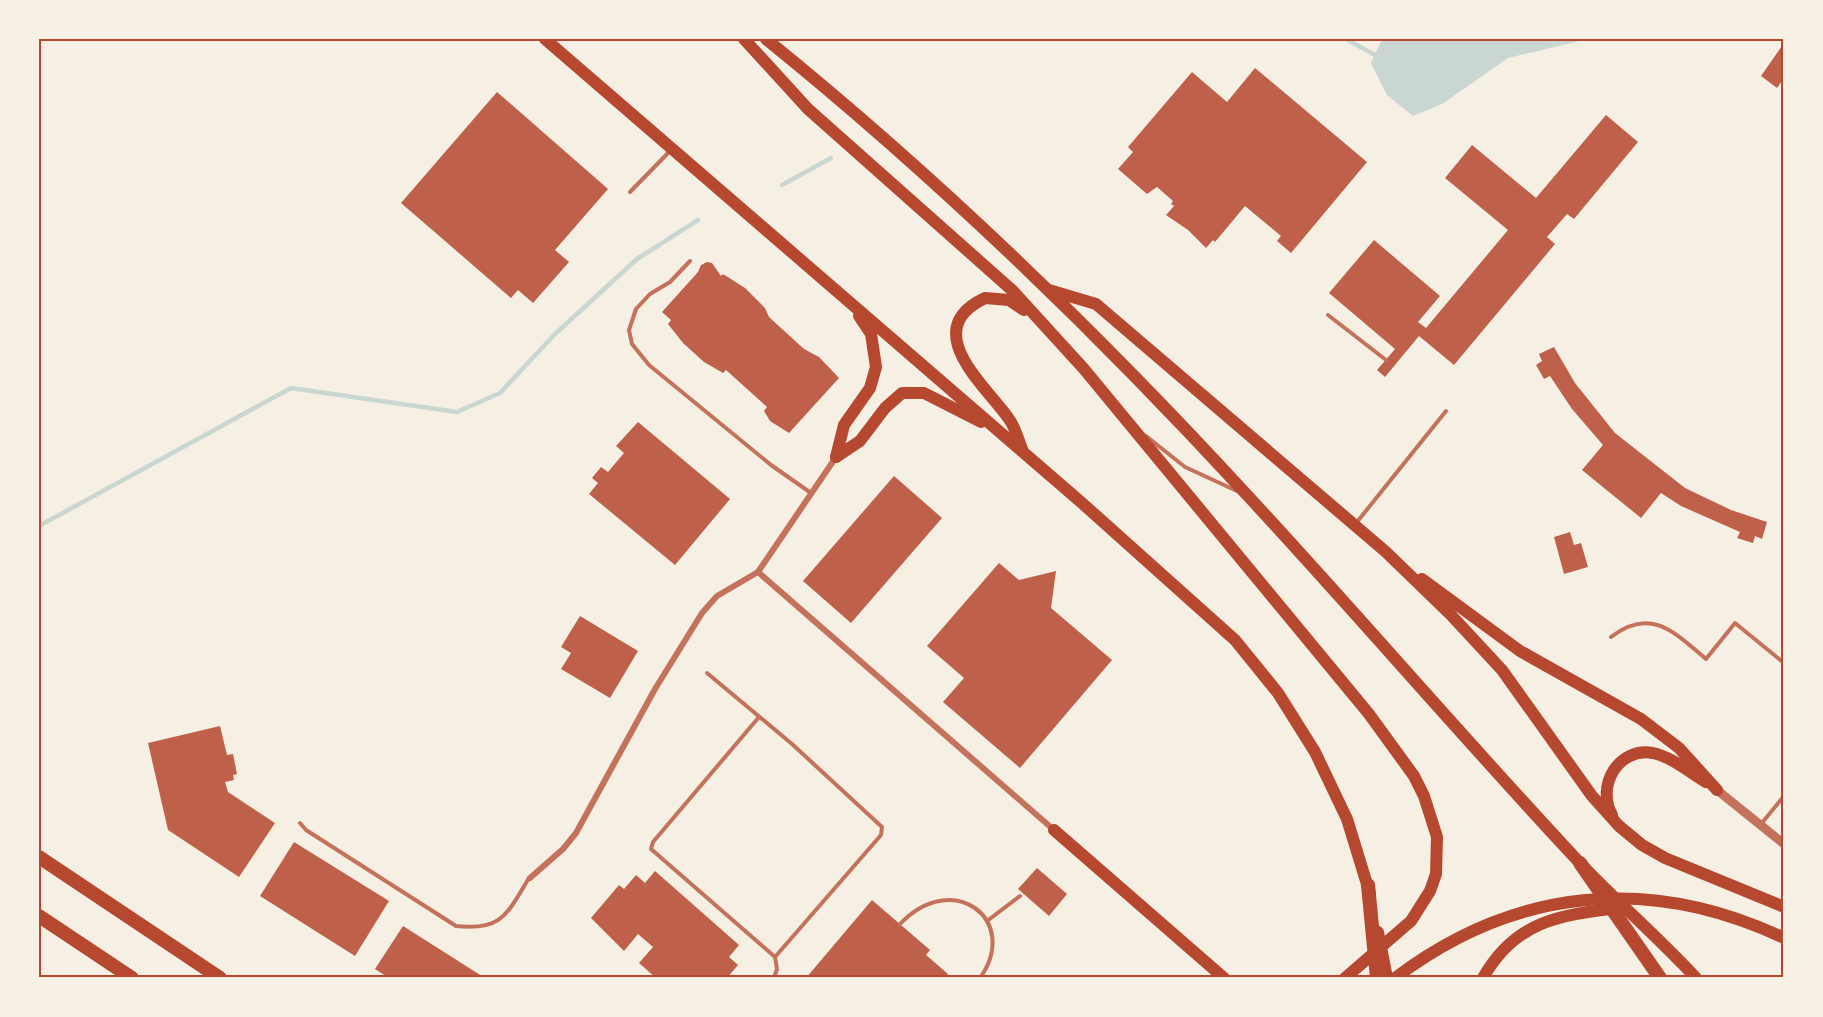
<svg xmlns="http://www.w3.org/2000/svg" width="1823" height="1017" font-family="'Roboto Condensed',sans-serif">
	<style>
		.water { fill: #c9d6d2 }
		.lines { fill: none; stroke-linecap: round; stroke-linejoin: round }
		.stream { stroke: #c9d6d2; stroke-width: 4.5 }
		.building { fill: #bf614a }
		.service { stroke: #c5725c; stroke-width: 4 }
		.minor { stroke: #c5725c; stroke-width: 6 }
		.tertiary { stroke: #c5725c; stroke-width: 9 }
		.trunk { stroke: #b5482f; stroke-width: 12 }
		.motorway { stroke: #b5482f; stroke-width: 14 }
		.neatline { fill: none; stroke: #b5482f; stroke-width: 2 }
	</style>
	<rect width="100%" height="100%" fill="#f6efe4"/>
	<!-- water -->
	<polygon class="water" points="1382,39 1588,39 1508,58 1442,104 1413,116 1387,95 1371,63"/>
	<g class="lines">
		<!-- stream -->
		<g class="stream">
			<polyline points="1346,39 1375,55"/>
			<polyline points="782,185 831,158"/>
			<polyline points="39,526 291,388 457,412 500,393 555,334 637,259 698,220"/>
		</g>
	</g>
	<!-- building -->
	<g class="building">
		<polygon points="1784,43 1784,78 1777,88 1761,76"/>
		<polygon points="1255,68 1367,162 1291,253 1277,241 1281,236 1245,206 1215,242 1213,240 1206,248 1188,230 1166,215 1174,206 1171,204 1173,201 1157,187 1147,194 1118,169 1133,152 1128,147 1192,72 1227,102"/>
		<polygon points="497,92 608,189 555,250 569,262 533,303 518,290 511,298 401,203"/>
		<polygon points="1606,115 1638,142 1574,219 1567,214 1547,237 1555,244 1454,365 1419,336 1385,377 1377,370 1395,349 1329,293 1374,240 1440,296 1418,322 1426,328 1508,230 1445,178 1472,145 1536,198"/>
		<polygon points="707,262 712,263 721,276 723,274 745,288 765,308 769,317 804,349 819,357 839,378 789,433 770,421 764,411 767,407 726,370 723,373 704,362 683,343 668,324 671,320 662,312 698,272 701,265"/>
		<polygon points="1554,347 1575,383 1615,433 1685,488 1731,510 1767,522 1762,539 1755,536 1753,543 1737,538 1740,532 1681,506 1661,493 1641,518 1582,470 1603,445 1572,409 1550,376 1544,379 1536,365 1542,361 1539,354"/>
		<polygon points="638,422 730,499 675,565 589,494 598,483 592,478 601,467 608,472 624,453 616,446"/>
		<polygon points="894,476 942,518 851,623 803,581"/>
		<polygon points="1570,532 1574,545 1581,543 1588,567 1564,574 1554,537"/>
		<polygon points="999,563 1019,580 1056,571 1051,608 1112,660 1020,768 943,702 964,678 927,646"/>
		<polygon points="580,616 638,651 610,698 561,669 571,653 561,647"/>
		<polygon points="220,726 227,755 233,754 237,774 233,775 234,780 225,782 228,792 275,823 239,877 168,830 148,743"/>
		<polygon points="294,842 389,901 355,956 260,896"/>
		<polygon points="1037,868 1067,894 1049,916 1018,889"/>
		<polygon points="655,871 739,945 729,957 738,965 727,978 656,978 639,963 653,947 638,934 624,951 591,918 619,885 624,889 636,875 645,883"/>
		<polygon points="872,900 930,950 926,955 948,974 945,978 806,978"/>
		<polygon points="403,926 485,978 389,978 375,969"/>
	</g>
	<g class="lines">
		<!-- service -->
		<g class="service">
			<polyline points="630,192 671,150"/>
			<polyline points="690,261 670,282 650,294 636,309 629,330 632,344 649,365 771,465 811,493"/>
			<polyline points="1328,315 1386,360"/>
			<polyline points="1146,436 1185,467 1237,491"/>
			<polyline points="1357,522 1446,411"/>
			<path d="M1611,637C1651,606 1675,633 1706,659L1735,623L1784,663"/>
			<polyline points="707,673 792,744 882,827 881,835 775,957 777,969 774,978"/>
			<polyline points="759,717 653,842 651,849 775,957"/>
			<path d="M300,823L306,830L456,926C502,931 507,914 529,878"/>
			<polyline points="1761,824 1784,796"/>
			<polyline points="987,921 1020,896"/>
			<path d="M900,924C953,868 1021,920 980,978"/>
		</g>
		<!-- minor -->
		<g class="minor">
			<polyline points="758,572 1054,830"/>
			<polyline points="530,878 563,849 576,833 655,689 702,613 717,596 758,572 836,457"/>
		</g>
		<!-- tertiary -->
		<polyline class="tertiary" points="1717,790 1784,844"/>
		<!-- trunk -->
		<g class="trunk">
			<polyline points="545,39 1082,503 1235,640 1278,693 1315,752 1347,819 1370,894"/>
			<polyline points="744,39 808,109 1013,291 1084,369 1369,714 1414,776 1424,796 1437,837 1436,874 1430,891 1411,921 1345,978"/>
			<path d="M766,39C938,178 1099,334 1248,496C1359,616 1466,741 1578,861C1616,901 1658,937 1696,978"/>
			<polyline points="1049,290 1096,304 1386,552 1451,615 1502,670 1592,796 1619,826 1642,845 1665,858 1784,907"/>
			<path d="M1022,449C1018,439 1015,427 1009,419C985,385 918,330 985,298L1009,300L1024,310"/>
			<polyline points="836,457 860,441 885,408 902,393 924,393 981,422"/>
			<polyline points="836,457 844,425 870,388 876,367 871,334 859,316"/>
			<polyline points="1422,579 1520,651 1641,719 1679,748 1717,790"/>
			<path d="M1612,815C1596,786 1618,747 1653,753C1672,757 1689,772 1706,782"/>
			<polyline points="1054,830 1224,978"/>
			<polyline points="1378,932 1387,978"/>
			<path d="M1395,978C1514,888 1649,874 1784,938"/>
			<path d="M1483,978C1515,921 1559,915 1619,908"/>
		</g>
		<!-- motorway -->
		<g class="motorway">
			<polyline points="39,857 220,978"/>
			<polyline points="1580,863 1660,978"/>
			<polyline points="1368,885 1377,978"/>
			<polyline points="39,916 132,978"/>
		</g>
	</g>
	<!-- border -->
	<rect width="1823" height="1017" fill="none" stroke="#f6efe4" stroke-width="81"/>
	<rect x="40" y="40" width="1742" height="936" class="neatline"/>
</svg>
